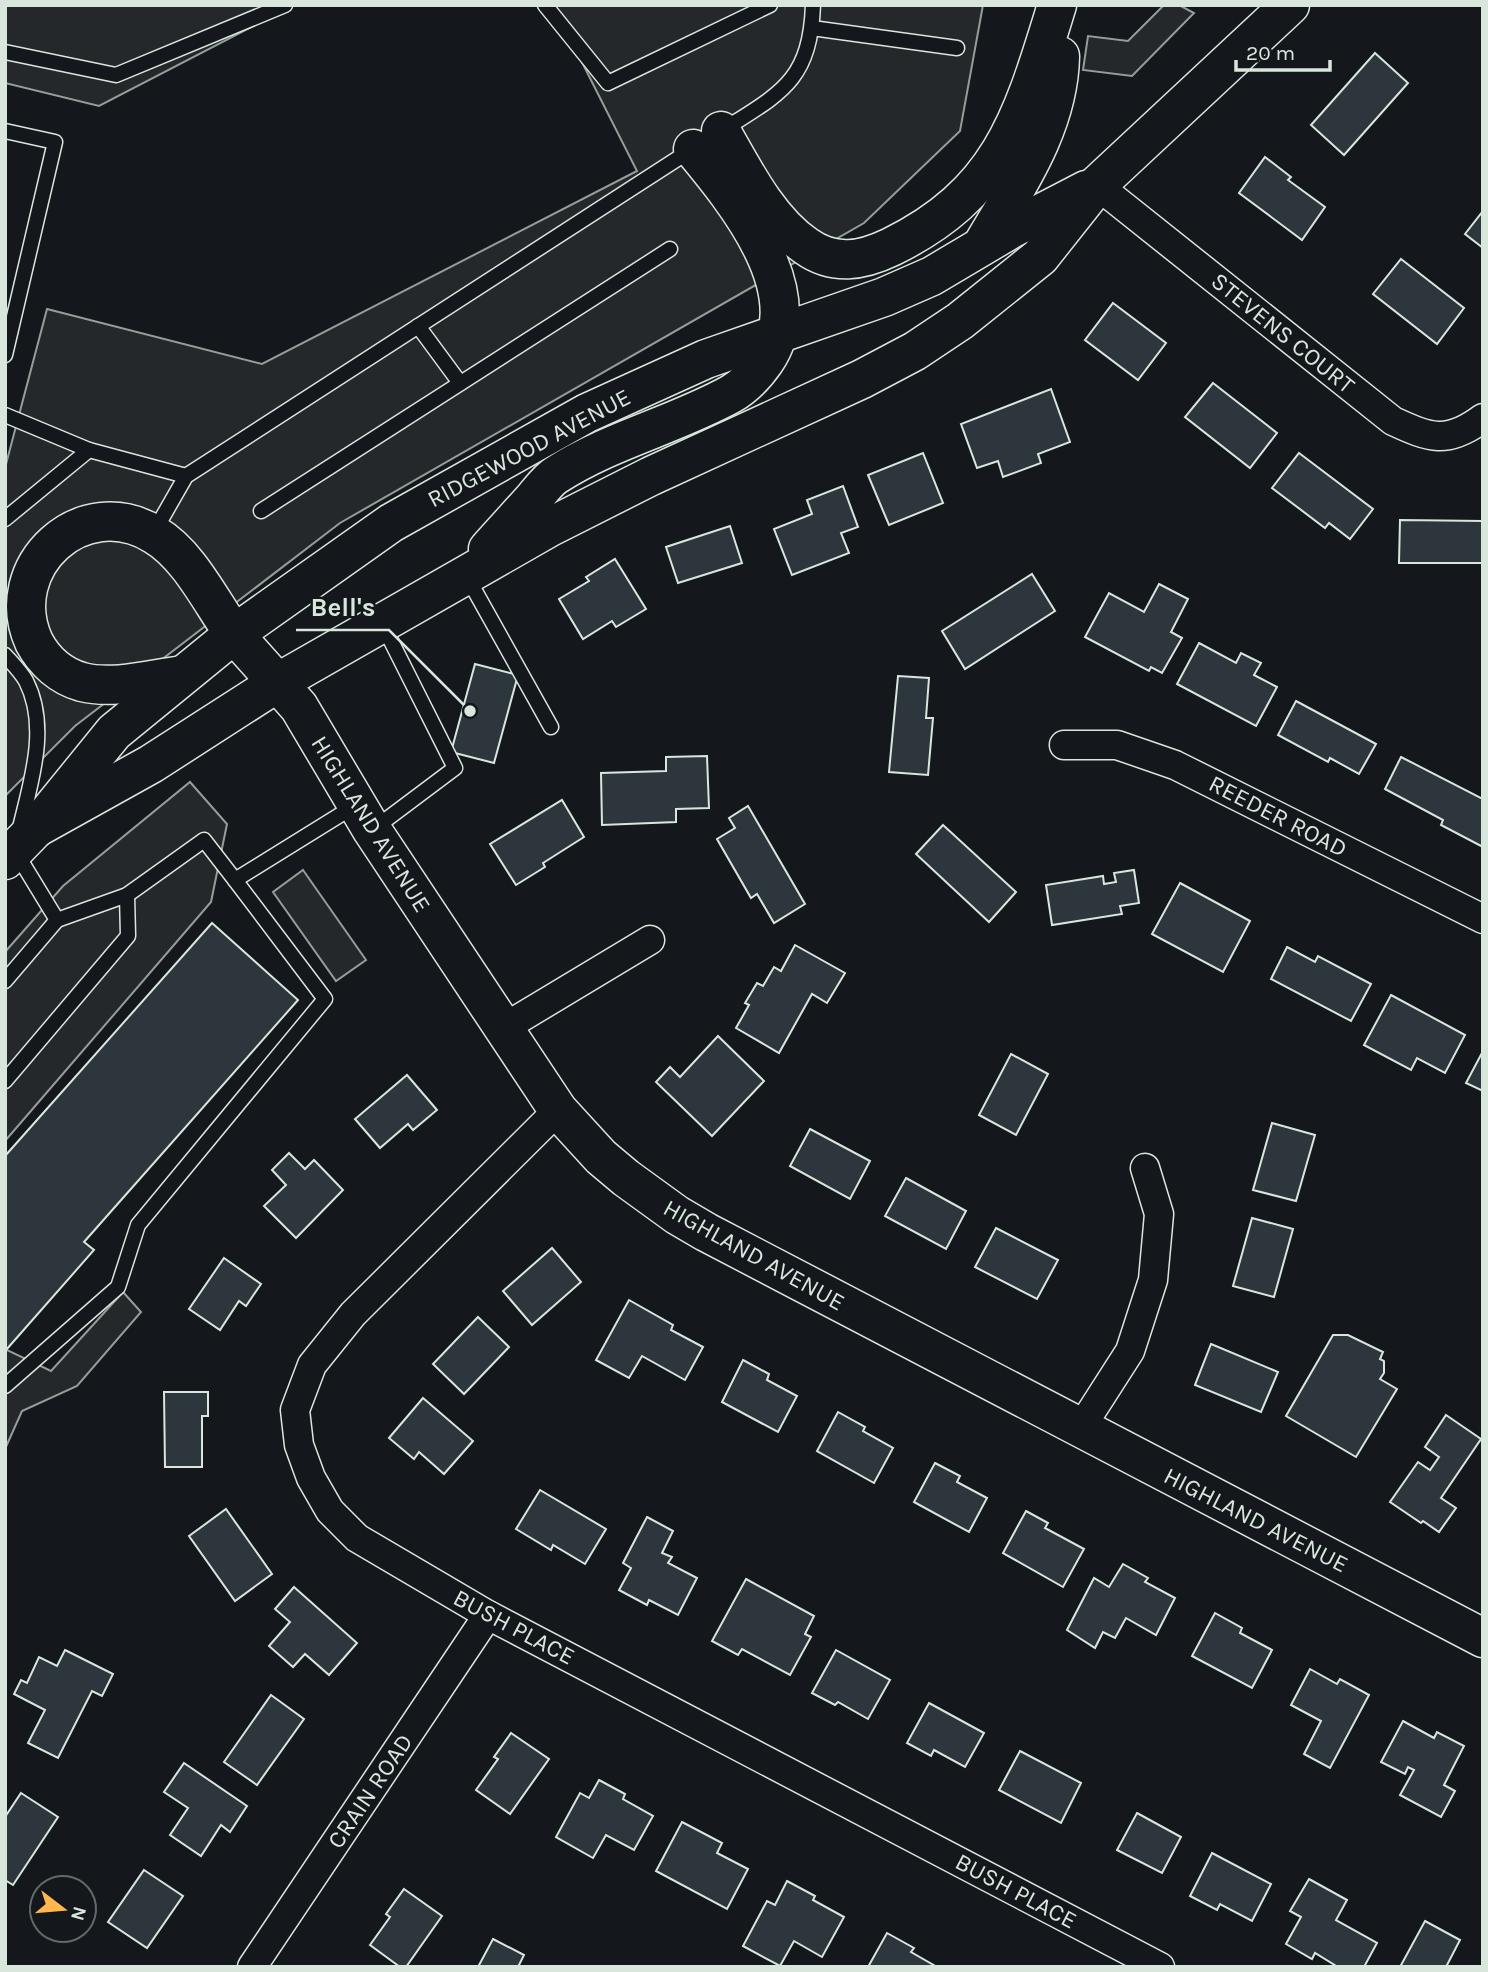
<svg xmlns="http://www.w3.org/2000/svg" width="1488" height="1972" font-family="Karla,sans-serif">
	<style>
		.parking { fill: #24282b; stroke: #939e99; stroke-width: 2 }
		.building { fill: #2c363c; stroke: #d8e6dc; stroke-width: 2 }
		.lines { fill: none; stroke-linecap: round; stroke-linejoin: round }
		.lane-casing { stroke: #d8e6dc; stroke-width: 17 }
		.street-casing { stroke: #d8e6dc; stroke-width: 31 }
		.secondary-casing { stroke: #d8e6dc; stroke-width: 41 }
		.primary-casing { stroke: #d8e6dc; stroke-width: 41 }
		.lane { stroke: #14181c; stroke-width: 14 }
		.street { stroke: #14181c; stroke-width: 28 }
		.secondary { stroke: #14181c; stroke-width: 38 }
		.primary { stroke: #14181c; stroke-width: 38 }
		.labels { text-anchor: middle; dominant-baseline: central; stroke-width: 5; stroke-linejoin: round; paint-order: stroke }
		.street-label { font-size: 24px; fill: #d8e6dc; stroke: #14181c }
		.leader { fill: none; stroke: #d8e6dc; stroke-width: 2.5 }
		.callout-dot { fill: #d8e6dc; stroke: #14181c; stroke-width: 2.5 }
		.callout-label { font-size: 26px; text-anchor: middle; font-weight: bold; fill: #d8e6dc; stroke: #14181c; stroke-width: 5; stroke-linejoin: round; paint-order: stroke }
	</style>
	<rect width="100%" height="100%" fill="#14181c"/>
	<!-- parking -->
	<g class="parking">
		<polygon points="5,5 294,5 99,106 5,83"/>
		<polygon points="553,5 983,5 960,131 864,223 340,523 75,726 5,796 5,468 47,309 262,364 637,171"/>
		<polygon points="1164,5 1179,5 1194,13 1132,76 1083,70 1088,36 1128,41"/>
		<polygon points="190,782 227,824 211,902 5,1141 5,952 63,886"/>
		<polygon points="303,870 366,960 336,981 273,892"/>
		<polygon points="123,1292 141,1312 77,1386 22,1411 5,1449 5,1349 51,1371"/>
	</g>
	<!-- building -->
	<g class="building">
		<polygon points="1375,53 1408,83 1344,155 1311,125"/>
		<polygon points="1265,157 1291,177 1288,180 1325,207 1302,240 1239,193"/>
		<polygon points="1483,211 1483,248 1465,234"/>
		<polygon points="1401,259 1464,308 1437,344 1373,294"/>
		<polygon points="1113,303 1166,343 1138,380 1085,340"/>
		<polygon points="1213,383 1277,433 1250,468 1185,417"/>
		<polygon points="1051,389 1070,442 1038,454 1041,463 1003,477 998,461 977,468 961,424"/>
		<polygon points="923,453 943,503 889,525 868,475"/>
		<polygon points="1299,453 1373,509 1350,539 1329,523 1325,528 1272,488"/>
		<polygon points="843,486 858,527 841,533 849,553 792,575 774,529 812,514 807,500"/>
		<polygon points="1400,520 1483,521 1483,563 1399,563"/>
		<polygon points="730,526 742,563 678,583 666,547"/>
		<polygon points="615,559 646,609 616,627 612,621 583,639 559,599 589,581 586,577"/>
		<polygon points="1032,574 1055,611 965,669 942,631"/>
		<polygon points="1159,584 1188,599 1171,632 1182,638 1162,673 1151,667 1149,671 1085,637 1109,593 1144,612"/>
		<polygon points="1199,643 1236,663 1241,653 1261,663 1254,675 1277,687 1256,726 1177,684"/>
		<polygon points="475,664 518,675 494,763 451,752"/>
		<polygon points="898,676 929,678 926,718 933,718 928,775 889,772"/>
		<polygon points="1296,701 1376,744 1359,774 1330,758 1328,762 1278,735"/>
		<polygon points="707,756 709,808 676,809 676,822 602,825 601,773 666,771 666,757"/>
		<polygon points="1401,757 1483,799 1483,847 1441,825 1443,820 1385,789"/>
		<polygon points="562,800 584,837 543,863 545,867 516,885 490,844"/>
		<polygon points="748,806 805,904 774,923 757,894 751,898 717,839 735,828 729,818"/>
		<polygon points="943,825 1016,892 989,922 916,854"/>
		<polygon points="1134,870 1139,903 1120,906 1122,914 1052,925 1046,885 1103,876 1104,884 1116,882 1114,873"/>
		<polygon points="1180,883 1250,921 1223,972 1152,934"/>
		<polygon points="212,923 298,1000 84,1242 94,1250 6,1350 5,1156"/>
		<polygon points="795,945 845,973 827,1003 812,994 779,1053 736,1028 749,1005 745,1003 757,983 763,986 774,967 781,971"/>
		<polygon points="1287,947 1315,962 1318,956 1371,984 1351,1021 1271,979"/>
		<polygon points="1391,995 1465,1035 1445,1073 1417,1058 1411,1070 1364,1045"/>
		<polygon points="718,1036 764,1081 712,1136 656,1082 670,1067 680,1077"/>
		<polygon points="1483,1051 1483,1091 1466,1083"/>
		<polygon points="1011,1054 1048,1074 1016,1135 979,1115"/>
		<polygon points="407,1075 437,1110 413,1130 408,1124 380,1148 355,1119"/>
		<polygon points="1272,1123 1315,1135 1296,1201 1253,1190"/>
		<polygon points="810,1129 870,1161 850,1199 790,1166"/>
		<polygon points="289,1153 305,1169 314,1160 343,1190 296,1238 264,1206 286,1185 272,1170"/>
		<polygon points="906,1178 966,1211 946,1249 885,1216"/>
		<polygon points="1252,1218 1293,1229 1274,1297 1233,1286"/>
		<polygon points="996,1228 1058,1260 1037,1299 975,1267"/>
		<polygon points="552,1248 581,1282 532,1325 503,1291"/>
		<polygon points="224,1258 261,1284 246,1306 239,1301 220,1330 189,1309"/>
		<polygon points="629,1300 673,1325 671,1330 703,1347 685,1380 642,1356 629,1378 596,1360"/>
		<polygon points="478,1317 509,1347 464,1394 433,1364"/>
		<polygon points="1333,1335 1348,1335 1383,1352 1380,1359 1384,1361 1384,1373 1380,1379 1397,1389 1356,1457 1286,1416"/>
		<polygon points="1211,1344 1278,1372 1261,1412 1195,1385"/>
		<polygon points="743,1360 769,1374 767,1380 797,1396 778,1432 722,1402"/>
		<polygon points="164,1392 208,1392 208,1416 202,1416 202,1467 165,1467"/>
		<polygon points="423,1398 473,1441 444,1474 419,1452 414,1459 389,1438"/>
		<polygon points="838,1412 865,1427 863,1431 893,1448 874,1483 817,1451"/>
		<polygon points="1446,1415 1481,1439 1441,1498 1456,1508 1439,1532 1423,1521 1421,1523 1390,1502 1418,1462 1430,1470 1439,1457 1425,1447"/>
		<polygon points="935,1463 960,1476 957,1482 987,1498 969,1532 914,1502"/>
		<polygon points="540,1490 606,1529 585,1564 553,1545 551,1550 516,1529"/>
		<polygon points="226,1509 272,1574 235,1601 189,1536"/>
		<polygon points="1026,1511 1048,1523 1045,1528 1084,1549 1063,1587 1003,1553"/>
		<polygon points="647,1517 673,1531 662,1553 672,1557 668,1563 697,1578 678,1615 649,1600 647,1605 619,1590 631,1568 623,1563"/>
		<polygon points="1123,1564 1148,1578 1145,1582 1175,1598 1156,1635 1126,1618 1115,1638 1103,1632 1095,1648 1067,1630 1094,1578 1109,1587"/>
		<polygon points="746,1579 814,1616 805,1634 811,1637 790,1675 742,1649 738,1655 712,1641"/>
		<polygon points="294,1587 357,1643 329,1675 305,1654 293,1667 269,1646 290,1622 275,1609"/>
		<polygon points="1215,1613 1242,1628 1240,1633 1272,1650 1252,1688 1192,1656"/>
		<polygon points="65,1650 113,1674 102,1696 92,1691 58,1758 28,1743 45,1710 14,1694 21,1680 27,1683 39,1657 57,1666"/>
		<polygon points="836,1650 890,1680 868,1719 838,1702 835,1705 812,1693"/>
		<polygon points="1310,1669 1337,1684 1340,1679 1369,1695 1330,1768 1304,1754 1321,1721 1291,1705"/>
		<polygon points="271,1695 304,1719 257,1785 224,1762"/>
		<polygon points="929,1703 984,1733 965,1767 934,1750 931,1756 907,1743"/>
		<polygon points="1403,1721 1434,1738 1437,1732 1464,1746 1444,1785 1455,1791 1441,1817 1400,1795 1414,1770 1408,1767 1405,1774 1381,1762"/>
		<polygon points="511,1733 549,1759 510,1814 476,1790 498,1759 494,1757"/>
		<polygon points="1020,1751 1081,1783 1061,1823 999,1790"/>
		<polygon points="184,1763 247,1806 230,1832 221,1825 201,1856 170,1835 188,1808 164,1792"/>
		<polygon points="599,1780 625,1794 623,1799 653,1816 634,1850 606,1835 593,1858 556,1837 580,1793 589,1798"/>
		<polygon points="21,1793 58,1817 13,1885 5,1880 5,1817"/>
		<polygon points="1137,1813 1181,1837 1162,1873 1117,1850"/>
		<polygon points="682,1822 722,1843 717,1853 748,1869 727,1909 656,1871"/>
		<polygon points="1212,1853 1271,1884 1252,1921 1220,1904 1217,1910 1190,1896"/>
		<polygon points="144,1870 183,1896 147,1948 108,1922"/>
		<polygon points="1309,1879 1347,1900 1336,1920 1377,1943 1364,1967 1338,1967 1315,1953 1312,1959 1286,1944 1301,1917 1290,1911"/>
		<polygon points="787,1881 815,1896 813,1900 844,1917 822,1957 794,1941 780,1966 743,1946 767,1901 775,1905"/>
		<polygon points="404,1889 442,1916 406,1967 400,1967 370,1945 390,1917 386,1914"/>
		<polygon points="1425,1921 1460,1940 1446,1967 1400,1967"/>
		<polygon points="887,1933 914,1948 911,1952 937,1967 868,1967"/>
		<polygon points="493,1939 524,1955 518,1967 478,1967"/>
	</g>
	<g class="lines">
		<defs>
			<g id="lane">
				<polyline points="545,5 608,83 770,5"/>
				<polyline points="812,28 957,48"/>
				<polyline points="5,52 116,75 285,5"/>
				<path d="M723,130C781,93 810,81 813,5"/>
				<polyline points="5,131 55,142 5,355"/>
				<polyline points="418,326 460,383"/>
				<polyline points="5,415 89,450"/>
				<polyline points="261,511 670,249"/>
				<polyline points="5,519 89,450 186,476"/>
				<polyline points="154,532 186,476 691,150"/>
				<polyline points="466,575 551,727"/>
				<path d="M5,655C12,663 21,672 26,681C50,728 30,784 19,832"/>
				<polyline points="375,828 455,768 382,623"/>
				<polyline points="15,851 57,920"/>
				<polyline points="5,981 57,920 127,895 204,840 235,880"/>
				<polyline points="5,1081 128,936 127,895"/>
				<polyline points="5,1386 118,1287 138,1225 325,999 235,880 356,805"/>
			</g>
			<g id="street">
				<path d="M1097,185L1393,421C1430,438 1447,445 1483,418"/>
				<polyline points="1064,745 1117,745 1175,765 1483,919"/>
				<polyline points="502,1029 650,940"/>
				<polyline points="558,1110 353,1314 312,1365 295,1410 299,1445 311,1478 330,1511 357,1538 488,1615 1160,1967"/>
				<polyline points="1080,1429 1130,1351 1153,1280 1159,1214 1145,1168"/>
				<polyline points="252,1967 488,1615"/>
			</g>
			<polyline id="secondary" points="234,634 299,707 372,830 558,1110 601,1157 626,1178 677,1215 706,1232 1483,1638"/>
			<g id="primary">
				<path d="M721,131C744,171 768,220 806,246C834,266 862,261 891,247C1003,192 1023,115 1057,5"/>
				<path d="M983,244C1017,186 1059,126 1060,56"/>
				<path d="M488,549C503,532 519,515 534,498C541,490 548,480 556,475C610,440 675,425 731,394C745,386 756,374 765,361C812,293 736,201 693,149"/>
				<path d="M183,675C152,679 113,690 82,682C61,676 44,661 34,642C0,567 82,490 155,535C189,555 211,602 234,634"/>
				<polyline points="36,828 151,764 277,683 550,527 651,476 862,379 915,351 960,321 1040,257 1097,185 1290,5"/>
				<polyline points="5,860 36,828 114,732 234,634 391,523 587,413 706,359 884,297 932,276 1011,229 1086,190"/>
			</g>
		</defs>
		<!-- lane casing -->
		<use href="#lane" class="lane-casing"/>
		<!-- street casing -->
		<use href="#street" class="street-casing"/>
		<!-- secondary casing -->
		<use href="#secondary" class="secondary-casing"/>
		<!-- primary casing -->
		<use href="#primary" class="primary-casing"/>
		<!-- lane -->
		<use href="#lane" class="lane"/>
		<!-- street -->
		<use href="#street" class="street"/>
		<!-- secondary -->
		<use href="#secondary" class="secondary"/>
		<!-- primary -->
		<use href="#primary" class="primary"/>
	</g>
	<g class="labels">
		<!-- street labels -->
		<g class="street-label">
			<text transform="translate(1283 333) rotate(39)">STEVENS COURT</text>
			<text transform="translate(529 448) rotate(-28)">RIDGEWOOD AVENUE</text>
			<text transform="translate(1278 816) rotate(27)">REEDER ROAD</text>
			<text transform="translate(371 824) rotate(58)">HIGHLAND AVENUE</text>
			<text transform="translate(754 1255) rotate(29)">HIGHLAND AVENUE</text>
			<text transform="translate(1256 1520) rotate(27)">HIGHLAND AVENUE</text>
			<text transform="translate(514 1627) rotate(28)">BUSH PLACE</text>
			<text transform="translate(370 1791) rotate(-56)">CRAIN ROAD</text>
			<text transform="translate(1016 1891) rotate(28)">BUSH PLACE</text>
		</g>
	</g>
	<!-- callouts -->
	<path class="leader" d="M470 711L389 630H296"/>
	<circle class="callout-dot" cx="470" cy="711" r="7"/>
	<g class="callout-label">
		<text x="343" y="616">Bell's</text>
	</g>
	<!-- border -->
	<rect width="1488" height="1972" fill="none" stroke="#d8e6dc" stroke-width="14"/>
	<!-- north arrow -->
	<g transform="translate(63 1909) rotate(106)"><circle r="33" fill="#14181c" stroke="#626a69" stroke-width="2"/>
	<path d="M0-5L12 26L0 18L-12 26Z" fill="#ffb74d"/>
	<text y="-10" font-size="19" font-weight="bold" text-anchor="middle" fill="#d8e6dc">N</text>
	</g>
	<!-- scale -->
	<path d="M1236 60v10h94v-10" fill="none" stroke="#d8e6dc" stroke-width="3.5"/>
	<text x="1246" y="60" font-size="21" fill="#d8e6dc" stroke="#14181c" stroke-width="5" paint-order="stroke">20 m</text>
</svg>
